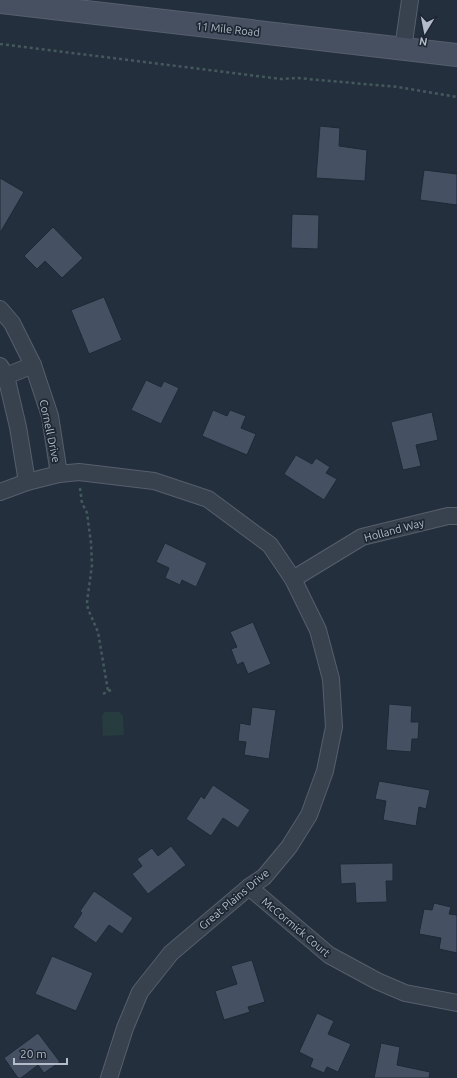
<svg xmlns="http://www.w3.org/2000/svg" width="457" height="1078" font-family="Ubuntu,sans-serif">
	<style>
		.green { fill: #263c3f }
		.building { fill: #455162; stroke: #1f2835 }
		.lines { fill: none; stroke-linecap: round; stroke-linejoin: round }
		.street-casing { stroke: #565f6c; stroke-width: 18 }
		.secondary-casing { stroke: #565f6c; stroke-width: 24 }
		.path { stroke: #44595c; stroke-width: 2.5; stroke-dasharray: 3 3; stroke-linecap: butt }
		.street { stroke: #38414e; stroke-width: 16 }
		.secondary { stroke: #465061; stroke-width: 22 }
		.labels { text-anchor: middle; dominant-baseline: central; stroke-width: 3.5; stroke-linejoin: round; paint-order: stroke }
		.street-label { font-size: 11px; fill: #b4bcc9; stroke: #1d2633 }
	</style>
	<rect width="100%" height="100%" fill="#242f3e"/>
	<!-- green -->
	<polygon class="green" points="104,712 119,712 123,716 124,735 103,736 102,716"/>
	<!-- building -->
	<g class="building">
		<polygon points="320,126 340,128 339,146 367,150 365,181 316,178"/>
		<polygon points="424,170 457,174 457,205 420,200"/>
		<polygon points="0,178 24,192 0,233"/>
		<polygon points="292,214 319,215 318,249 291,248"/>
		<polygon points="53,227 83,258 62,278 45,261 37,269 24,256"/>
		<polygon points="104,297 122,340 89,354 71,310"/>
		<polygon points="146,380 161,387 164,381 179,388 161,424 131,410"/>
		<polygon points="213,410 227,416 230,410 246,416 241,428 256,434 247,455 202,436"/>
		<polygon points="432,412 438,440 416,445 421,466 403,470 391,422"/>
		<polygon points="296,455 312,464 316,458 330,467 326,473 337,479 324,500 284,474"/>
		<polygon points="165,543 207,563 196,587 182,580 180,585 165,578 169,568 156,562"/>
		<polygon points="253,622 271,664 248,674 243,662 237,665 231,649 237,647 230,632"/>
		<polygon points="389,704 412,706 411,722 419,722 418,739 412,739 411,752 386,750"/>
		<polygon points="252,707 276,710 269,759 244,755 246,742 238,741 240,723 250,725"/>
		<polygon points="379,781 430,790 426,809 419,807 416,826 383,820 386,801 375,799"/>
		<polygon points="213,785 250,810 238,828 223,818 211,836 186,819 201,796 204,799"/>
		<polygon points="171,846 186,865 148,894 132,874 142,866 137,859 152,848 158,856"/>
		<polygon points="393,863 393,881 386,881 387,902 356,903 355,883 341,884 340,864"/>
		<polygon points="94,891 133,918 122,934 109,925 96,943 73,927 82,913 80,911"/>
		<polygon points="434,903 451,907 449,914 457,915 457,953 439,949 441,938 419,934 424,909 432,910"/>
		<polygon points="52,956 93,973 76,1011 35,994"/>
		<polygon points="252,960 265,1002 248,1007 250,1012 224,1020 215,991 237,984 231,966"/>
		<polygon points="317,1013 334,1021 328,1034 351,1044 338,1072 327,1067 324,1073 310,1067 313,1059 299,1052"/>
		<polygon points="38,1033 60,1062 44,1073 38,1065 21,1078 18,1078 4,1058"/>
		<polygon points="381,1043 400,1047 397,1065 430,1072 429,1078 374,1078"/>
	</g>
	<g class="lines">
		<defs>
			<g id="street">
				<polyline points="403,49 410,0"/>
				<polyline points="0,309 12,323 33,365 50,416 59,474"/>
				<polyline points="0,366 6,376 18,427 27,482"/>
				<polyline points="6,376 33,365"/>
				<polyline points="0,492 27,482 59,474 79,472 154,481 208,499 270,545 293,579 318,630 331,679 334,727 325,771 309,815 289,847 264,877 249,887 171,953 140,992 125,1028 109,1078"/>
				<polyline points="293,579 362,537 448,516 457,516"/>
				<polyline points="249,887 329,955 377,981 405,993 457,1003"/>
			</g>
			<polyline id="secondary" points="0,2 457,55"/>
		</defs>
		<!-- street casing -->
		<use href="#street" class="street-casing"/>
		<!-- secondary casing -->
		<use href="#secondary" class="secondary-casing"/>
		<!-- path -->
		<g class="path">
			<polyline points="0,44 281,79 297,78 398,87 457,97"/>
			<polyline points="80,488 82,503 87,513 91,543 92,565 87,602 88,609 98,632 108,691"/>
			<polyline points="103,694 108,691 114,689"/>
		</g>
		<!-- street -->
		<use href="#street" class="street"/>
		<!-- secondary -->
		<use href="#secondary" class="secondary"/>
	</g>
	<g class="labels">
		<!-- street labels -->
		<g class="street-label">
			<text transform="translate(228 29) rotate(6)">11 Mile Road</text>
			<text transform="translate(50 431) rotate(78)">Cornell Drive</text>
			<text transform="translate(394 530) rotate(-15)">Holland Way</text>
			<text transform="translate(234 899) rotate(-40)">Great Plains Drive</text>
			<text transform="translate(296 927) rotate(40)">McCormick Court</text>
		</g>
	</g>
	<!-- north arrow -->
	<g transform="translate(425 32) rotate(190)" stroke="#1d2633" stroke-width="3" paint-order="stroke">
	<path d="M0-3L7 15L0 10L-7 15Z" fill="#b4bcc9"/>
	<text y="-6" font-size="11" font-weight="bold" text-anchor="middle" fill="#b4bcc9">N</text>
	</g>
	<!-- scale -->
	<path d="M14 1058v6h53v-6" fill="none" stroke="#b4bcc9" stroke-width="2"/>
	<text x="20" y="1058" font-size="12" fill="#b4bcc9" stroke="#1d2633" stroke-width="3" paint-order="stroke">20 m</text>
</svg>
